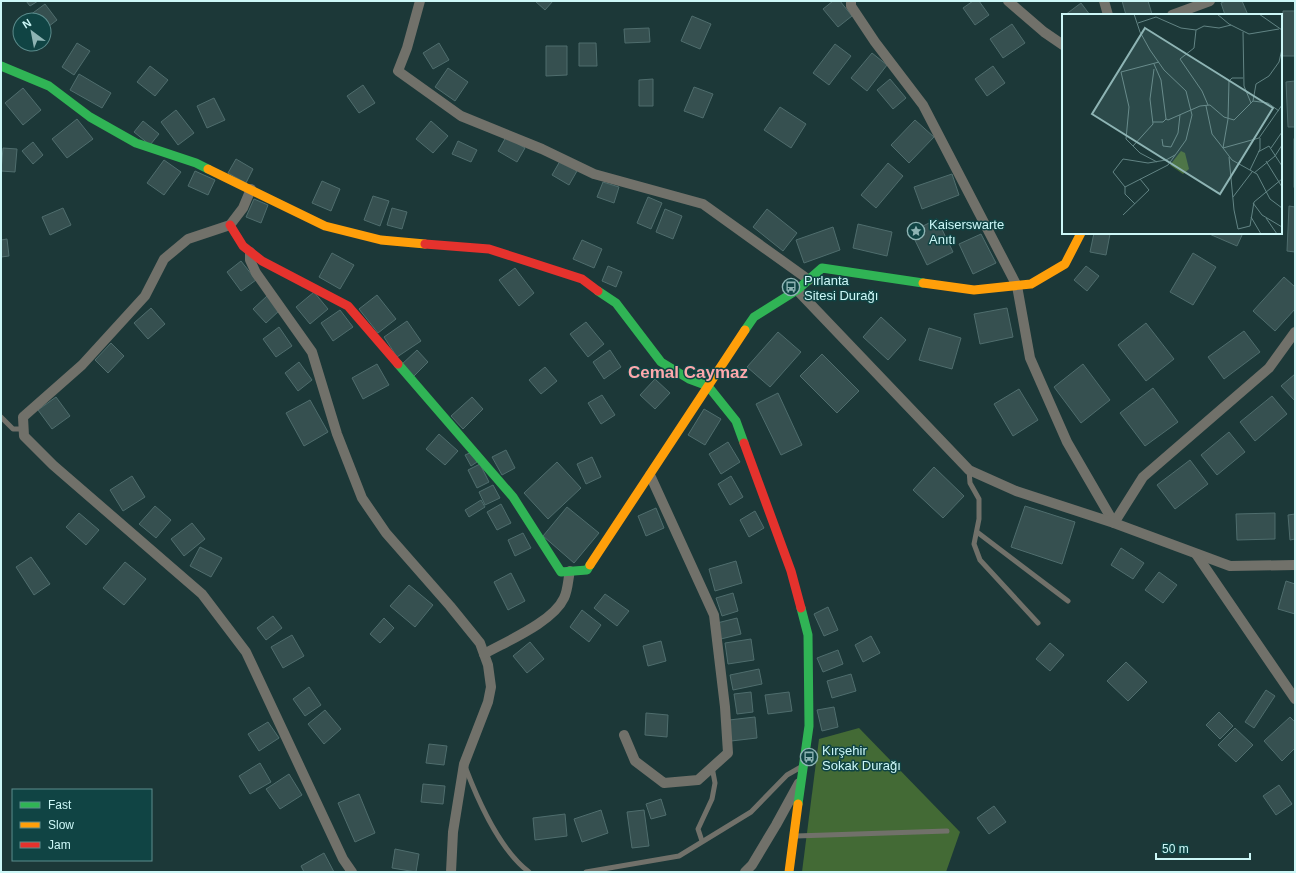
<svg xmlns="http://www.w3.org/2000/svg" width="1296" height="873" font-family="Helvetica,sans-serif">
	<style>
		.green { fill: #436a35 }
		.building { fill: #365050; stroke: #4f6d6d }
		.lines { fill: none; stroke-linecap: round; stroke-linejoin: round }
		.lane { stroke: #71716a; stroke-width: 5 }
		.street { stroke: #71716a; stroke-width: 10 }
		.fast { stroke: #30b455; stroke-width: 9 }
		.slow { stroke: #ff9f0a; stroke-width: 9 }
		.jam { stroke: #e5322d; stroke-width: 9 }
		.labels { text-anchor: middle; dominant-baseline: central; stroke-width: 3; stroke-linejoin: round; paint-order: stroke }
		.poi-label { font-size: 13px; fill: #ccf7f7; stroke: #104444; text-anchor: start }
		.district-label { font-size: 17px; font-weight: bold; fill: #fca8ac; stroke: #104444 }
		.inset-road { fill: none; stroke: #628484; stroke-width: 1 }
		.view { fill: #8eb4b4; fill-opacity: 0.15; stroke: #8eb4b4; stroke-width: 2 }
		.inset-edge { fill: none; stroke: #ccf7f7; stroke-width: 2 }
	</style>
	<rect width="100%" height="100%" fill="#1c3838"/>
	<!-- green -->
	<polygon class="green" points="859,728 960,832 946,872 802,872 819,739"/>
	<!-- building -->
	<g class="building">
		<polygon points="26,1 38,1 30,6"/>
		<polygon points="535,1 553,1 545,10"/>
		<polygon points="833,1 840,1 852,16 838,27 823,9"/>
		<polygon points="973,1 979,1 989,15 975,25 963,8"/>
		<polygon points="1122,1 1148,1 1152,14 1147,15 1126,15"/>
		<polygon points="1225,1 1242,1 1248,15 1225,15 1221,3"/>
		<polygon points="1081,3 1090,15 1065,15"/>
		<polygon points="45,4 57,20 44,30 44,20 28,20 26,18"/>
		<polygon points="1283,11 1295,11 1295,56 1281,56"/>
		<polygon points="692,16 711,24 700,49 681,41"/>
		<polygon points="1012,24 1025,43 1003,58 990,39"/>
		<polygon points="649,28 650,42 625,43 624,29"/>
		<polygon points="77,43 90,51 74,75 62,67"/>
		<polygon points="439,43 449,60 433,69 423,53"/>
		<polygon points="579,43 596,43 597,66 579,66"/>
		<polygon points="835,44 851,56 829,85 813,73"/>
		<polygon points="546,46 567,46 567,75 546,76"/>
		<polygon points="872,53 887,65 867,91 851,78"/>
		<polygon points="150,66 168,80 155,96 137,82"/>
		<polygon points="993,66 1005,83 987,96 975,79"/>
		<polygon points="448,68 468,82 455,101 435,87"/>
		<polygon points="79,74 111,93 102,108 70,90"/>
		<polygon points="653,79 653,106 639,106 639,80"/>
		<polygon points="890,79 906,98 893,109 877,90"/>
		<polygon points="1295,81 1295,127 1288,127 1286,82"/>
		<polygon points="363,85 375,103 359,113 347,96"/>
		<polygon points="694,87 713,94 703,118 684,111"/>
		<polygon points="23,88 41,110 23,125 5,103"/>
		<polygon points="214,98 225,120 207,128 197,106"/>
		<polygon points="780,107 806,124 791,148 764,130"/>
		<polygon points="176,110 194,133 178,145 161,122"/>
		<polygon points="77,119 93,139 67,158 52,139"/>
		<polygon points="915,120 934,137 909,163 891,145"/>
		<polygon points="143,121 159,134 150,145 134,132"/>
		<polygon points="431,121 448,136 433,153 416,139"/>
		<polygon points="506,137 525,148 517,162 498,151"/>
		<rect x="1294" y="139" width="1" height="48"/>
		<polygon points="458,141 477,150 471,162 452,154"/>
		<polygon points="33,142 43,155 33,164 22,151"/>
		<polygon points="3,148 17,149 15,172 1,171"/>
		<polygon points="236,159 253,169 246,183 228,173"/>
		<polygon points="164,160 181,172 164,195 147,183"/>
		<polygon points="560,161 577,171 569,185 552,175"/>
		<polygon points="888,163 903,176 876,208 861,195"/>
		<polygon points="195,171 215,180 208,195 188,186"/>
		<polygon points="952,174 959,195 922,209 914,187"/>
		<polygon points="322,181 340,189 331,211 312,203"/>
		<polygon points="603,182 619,187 614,203 597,197"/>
		<polygon points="373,196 389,201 380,226 364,220"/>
		<polygon points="648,197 662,203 651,229 637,223"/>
		<polygon points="254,199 268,205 261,223 246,217"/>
		<polygon points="1289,206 1295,207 1295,252 1287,251"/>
		<polygon points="63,208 71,225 50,235 42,217"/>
		<polygon points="392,208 407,212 402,229 387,225"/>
		<polygon points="665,209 682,216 673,239 656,232"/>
		<polygon points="767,209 797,233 783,251 753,227"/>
		<polygon points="937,219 953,252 927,265 911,232"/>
		<polygon points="858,224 892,232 887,256 853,248"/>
		<polygon points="833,227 840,250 804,263 796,240"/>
		<polygon points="1094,233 1110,234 1106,255 1090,252"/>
		<polygon points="1207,233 1243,233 1237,246"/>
		<polygon points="981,234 996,263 973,274 959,244"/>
		<polygon points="7,239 9,256 1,257 1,240"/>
		<polygon points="582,240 602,249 594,268 573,259"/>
		<polygon points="332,253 354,265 340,289 319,277"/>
		<polygon points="1193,253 1216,267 1193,305 1170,292"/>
		<polygon points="241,261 256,280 241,291 227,272"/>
		<polygon points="608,266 622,272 616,287 602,281"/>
		<polygon points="1086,266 1099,276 1087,291 1074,280"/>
		<polygon points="515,268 534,293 519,306 499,280"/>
		<polygon points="1284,277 1295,287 1295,309 1275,331 1253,311"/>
		<polygon points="314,292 328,309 310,324 296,307"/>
		<polygon points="377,295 396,319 378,333 359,309"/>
		<polygon points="267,296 280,310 266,323 253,309"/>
		<polygon points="151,308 165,324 148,339 134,323"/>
		<polygon points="1007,308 1013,337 980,344 974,314"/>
		<polygon points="340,310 353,327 333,341 321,323"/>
		<polygon points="881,317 906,340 888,360 863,337"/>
		<polygon points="407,321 421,341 397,357 384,337"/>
		<polygon points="586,322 604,344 588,357 570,334"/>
		<polygon points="1146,323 1174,359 1146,381 1118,345"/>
		<polygon points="279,327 292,346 276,357 263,339"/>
		<polygon points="929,328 961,338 952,369 919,360"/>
		<polygon points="1244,331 1260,352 1224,379 1208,357"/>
		<polygon points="778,332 801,352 770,387 747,367"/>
		<polygon points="111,343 124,356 108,373 95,360"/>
		<polygon points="417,350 428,362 412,378 400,366"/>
		<polygon points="610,350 621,367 604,379 593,362"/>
		<polygon points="822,354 859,391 837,413 800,376"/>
		<polygon points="299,362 312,380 298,391 285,373"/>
		<polygon points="377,364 389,385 363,399 352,378"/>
		<polygon points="1083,364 1110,400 1081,423 1054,387"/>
		<polygon points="545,367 557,381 541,394 529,380"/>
		<polygon points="1295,374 1295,401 1281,386"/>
		<polygon points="655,379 670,393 655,409 640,395"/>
		<polygon points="1153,388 1178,422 1145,446 1120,413"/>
		<polygon points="1019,389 1038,420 1013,436 994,404"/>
		<polygon points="778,393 802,445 781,455 756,404"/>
		<polygon points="602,395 615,415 601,424 588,403"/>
		<polygon points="1272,396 1287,414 1255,441 1240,422"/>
		<polygon points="56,397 70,416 52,429 38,410"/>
		<polygon points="472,397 483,409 463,429 451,416"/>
		<polygon points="310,400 328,432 304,446 286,413"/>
		<polygon points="704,409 721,419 705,445 688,435"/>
		<polygon points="1229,432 1245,452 1217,475 1201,455"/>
		<polygon points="439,434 458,451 445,465 426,449"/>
		<polygon points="728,442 740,462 721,474 709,454"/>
		<polygon points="506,450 515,468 502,475 492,457"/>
		<polygon points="472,452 477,462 471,466 465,455"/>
		<polygon points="592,457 601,477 586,484 577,464"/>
		<polygon points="1190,460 1208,484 1175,509 1157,485"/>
		<polygon points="557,462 581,488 548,519 524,493"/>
		<polygon points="480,464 489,482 477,488 468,470"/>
		<polygon points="934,467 964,496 943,518 913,490"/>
		<polygon points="132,476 145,497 123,511 110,490"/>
		<polygon points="731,476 743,497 730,505 718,484"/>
		<polygon points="493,485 500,498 485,505 479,492"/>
		<polygon points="481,500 485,507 469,517 465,510"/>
		<polygon points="501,504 511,523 497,530 487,512"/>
		<polygon points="155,506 171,520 156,538 139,524"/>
		<polygon points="1025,506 1075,522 1062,564 1011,547"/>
		<polygon points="567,507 599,533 574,563 543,536"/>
		<polygon points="656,508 664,528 646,536 638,516"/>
		<polygon points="755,511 764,528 749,537 740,520"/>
		<polygon points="79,513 99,530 86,545 66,527"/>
		<polygon points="1275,513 1275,539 1237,540 1236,514"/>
		<polygon points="1295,514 1295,539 1290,540 1288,515"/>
		<polygon points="192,523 205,539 184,556 171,539"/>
		<polygon points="523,533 531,548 515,556 508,540"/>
		<polygon points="200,547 222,558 211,577 190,566"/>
		<polygon points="1121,548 1144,563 1133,579 1111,565"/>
		<polygon points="31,557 50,584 34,595 16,567"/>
		<polygon points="736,561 742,583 715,591 709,569"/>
		<polygon points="125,562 146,579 124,605 103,588"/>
		<polygon points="1159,572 1177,585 1163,603 1145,590"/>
		<polygon points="511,573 525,601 508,610 494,582"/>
		<polygon points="1286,581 1295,584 1295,614 1278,609"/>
		<polygon points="409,585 433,605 415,627 390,606"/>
		<polygon points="733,593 738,611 722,616 716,598"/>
		<polygon points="605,594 629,611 617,626 594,608"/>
		<polygon points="828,607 838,630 824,636 814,614"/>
		<polygon points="582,610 601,625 589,642 570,627"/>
		<polygon points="273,616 282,628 266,640 257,628"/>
		<polygon points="384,618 394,628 380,643 370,634"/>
		<polygon points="737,618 741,634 721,639 717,623"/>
		<polygon points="292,635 304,656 283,668 271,647"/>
		<polygon points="871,636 880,653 863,662 855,645"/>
		<polygon points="751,639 754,660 728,664 725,643"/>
		<polygon points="661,641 666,661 648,666 643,646"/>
		<polygon points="530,642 544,659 527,673 513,656"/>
		<polygon points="1050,643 1064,655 1050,671 1036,659"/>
		<polygon points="838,650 843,664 823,672 817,658"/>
		<polygon points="1126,662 1147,682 1128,701 1107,681"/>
		<polygon points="759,669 762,684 733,690 730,675"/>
		<polygon points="851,674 856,691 832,698 827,681"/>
		<polygon points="309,687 321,705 305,716 293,699"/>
		<polygon points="1266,690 1275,696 1254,728 1245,722"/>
		<polygon points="751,692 753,712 737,714 734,694"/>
		<polygon points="789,692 792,711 768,714 765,695"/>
		<polygon points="834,707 838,727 822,731 817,710"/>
		<polygon points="325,710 341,729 324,744 308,724"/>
		<polygon points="1219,712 1233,726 1220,739 1206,725"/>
		<polygon points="646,713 668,715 667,737 645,735"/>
		<polygon points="755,717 757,738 731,741 729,720"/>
		<polygon points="1290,717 1295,722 1295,748 1282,761 1264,741"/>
		<polygon points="268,722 279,738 259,751 248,734"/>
		<polygon points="1235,728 1253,745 1236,762 1218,745"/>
		<polygon points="429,744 447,746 444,765 426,763"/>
		<polygon points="260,763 271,782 250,794 239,776"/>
		<polygon points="289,774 302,795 280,809 266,789"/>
		<polygon points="423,784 445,786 443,804 421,802"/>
		<polygon points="1279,785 1292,804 1276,815 1263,796"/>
		<polygon points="359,794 375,833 355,842 338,803"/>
		<polygon points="661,799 666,815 651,819 646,804"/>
		<polygon points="994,806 1006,822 989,834 977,818"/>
		<polygon points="601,810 608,833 582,842 574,819"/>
		<polygon points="644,810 649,846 632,848 627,812"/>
		<polygon points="565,814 567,836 535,840 533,818"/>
		<polygon points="395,849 419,854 416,872 392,868"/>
		<polygon points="324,853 334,872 304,872 301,866"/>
	</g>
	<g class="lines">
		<!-- lane -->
		<g class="lane">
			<polyline points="1,417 13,429 23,429"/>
			<polyline points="969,470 970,483 979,499 979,519 974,544 980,560 1038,623"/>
			<polyline points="977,532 1068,601"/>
			<path d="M466,769C479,803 500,850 529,872"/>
			<polyline points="796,836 947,831"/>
			<polyline points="702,841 698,829 712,799 715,783 712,767"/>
			<polyline points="586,872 679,856 751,812 787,775 801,767"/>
		</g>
		<!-- street -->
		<g class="street">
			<polyline points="420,1 407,48 398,71 461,116 542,149 594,174 703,204 809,280"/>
			<polyline points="851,1 851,6 875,42 923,105 1017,286 1030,358 1067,442 1114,523 1230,566 1295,565"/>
			<polyline points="1008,1 1044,32 1063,45"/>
			<polyline points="1104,1 1108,15"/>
			<polyline points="1172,15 1210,1"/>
			<polyline points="251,189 243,208 230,225 188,239 164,259 145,296 82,365 23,417 24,436 53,465 202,594 246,652 343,859 352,872"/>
			<polyline points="250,252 250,260 256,273 312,352 337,434 362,498 386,533 450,606 480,643 488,665 491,687 488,702 464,764 453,832 451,872"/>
			<polyline points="797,290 969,470 1016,491 1114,523 1143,477 1269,368 1295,332"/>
			<polyline points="1196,554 1295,699"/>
			<path d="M484,654C507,641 553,622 564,598C568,590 568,579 570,571"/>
			<polyline points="624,735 635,761 664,783 698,780 728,753 725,707 714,615 650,475"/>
			<polyline points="745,872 752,865 776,825 799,783"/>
		</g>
		<!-- fast -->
		<g class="fast">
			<polyline points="1,66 49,86 90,117 136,143 196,163 208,169"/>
			<polyline points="598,291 616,303 661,362 689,379 708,386 736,421 744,443"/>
			<polyline points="745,330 754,317 797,290 822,268 923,283"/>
			<polyline points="398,364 513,497 561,572 587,570 590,565"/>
			<polyline points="798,804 809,726 808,635 801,608"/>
		</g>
		<!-- slow -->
		<g class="slow">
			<polyline points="208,169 325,226 381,240 425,244"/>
			<polyline points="923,283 974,290 1031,284 1065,264 1081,233"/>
			<polyline points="590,565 745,330"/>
			<polyline points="789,872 798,804"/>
		</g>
		<!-- jam -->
		<g class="jam">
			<polyline points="230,225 243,246 262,261 348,306 398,364"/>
			<polyline points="425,244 489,249 582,279 598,291"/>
			<polyline points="744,443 791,571 801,608"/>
		</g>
	</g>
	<!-- icons -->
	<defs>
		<symbol id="sight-ring" viewBox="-11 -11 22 22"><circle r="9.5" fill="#104444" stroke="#8eb4b4" stroke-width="1.5"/><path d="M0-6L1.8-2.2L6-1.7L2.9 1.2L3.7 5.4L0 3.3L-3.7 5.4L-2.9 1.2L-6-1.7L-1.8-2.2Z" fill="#8eb4b4"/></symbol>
		<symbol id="bus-ring" viewBox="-11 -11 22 22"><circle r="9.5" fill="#104444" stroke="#8eb4b4" stroke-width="1.5"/><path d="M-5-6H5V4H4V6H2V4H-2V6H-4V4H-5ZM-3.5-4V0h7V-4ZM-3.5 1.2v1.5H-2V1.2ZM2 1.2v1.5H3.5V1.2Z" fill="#8eb4b4"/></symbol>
	</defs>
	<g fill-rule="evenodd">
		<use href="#sight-ring" x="906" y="221" width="20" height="20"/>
		<use href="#bus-ring" x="781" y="277" width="20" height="20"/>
		<use href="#bus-ring" x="799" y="747" width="20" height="20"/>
	</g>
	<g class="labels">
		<!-- poi labels -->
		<g class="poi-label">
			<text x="929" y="224">Kaiserswarte<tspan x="929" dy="15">Anıtı</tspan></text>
			<text x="804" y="280">Pırlanta<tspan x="804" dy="15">Sitesi Durağı</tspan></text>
			<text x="822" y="750">Kırşehir<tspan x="822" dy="15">Sokak Durağı</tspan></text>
		</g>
		<!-- district labels -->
		<g class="district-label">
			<text x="688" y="372">Cemal Caymaz</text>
		</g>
	</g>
	<!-- overview -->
	<g transform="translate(1062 14)">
		<rect width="220" height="220" fill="#1c3838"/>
		<path d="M119,137L123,139L127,155L121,160L108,151Z" fill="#436a35"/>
		<path class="inset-road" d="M72,0L78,18L88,36L102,56L124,77L130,101L124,126L106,151L63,173V180L73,190M155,0L167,10L187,20L217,15M197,0L220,16M76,9L94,3L119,14L134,16L142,12L157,14L169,11M134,16L132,34L118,45L140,77L146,91M181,18L182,72L189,89M92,50L99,66L104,105L106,106L138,92L148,91L162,103L172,106L191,87L206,89L217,97M181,64H170L167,67L166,105L161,134L170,146L195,160L208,185L220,194M191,87L194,70L207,62L217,48L220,35M144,92L150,120L161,134L197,124L220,91M91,108H101L104,105M100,125L101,132L109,133L116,119L118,101M71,132L91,110L88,85L92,55M209,134L220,118M196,138L207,132L220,152M167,143L172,196L176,215L188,212L192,188L220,165M204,147L220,173M95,148L78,139L64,125L67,93L59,58L97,48M188,156L198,135V124M192,159L213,142L220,131M63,173L51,158L61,145L86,149L104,146L113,141M171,183L190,158M191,189L200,201L220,213M61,201L87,176L78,165M189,203L199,220M204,204L215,220"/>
		<path class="view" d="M83,14L211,94L158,180L30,100Z"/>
		<rect width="220" height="220" class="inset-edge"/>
	</g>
	<!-- border -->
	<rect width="1296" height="873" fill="none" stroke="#ccf7f7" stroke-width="4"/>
	<!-- legend -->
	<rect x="12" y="789" width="140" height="72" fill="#104444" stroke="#5b8c8c"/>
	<rect x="20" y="802" width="20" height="6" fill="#30b455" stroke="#5b8c8c"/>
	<text x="48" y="809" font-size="12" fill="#ccf7f7">Fast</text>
	<rect x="20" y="822" width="20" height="6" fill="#ff9f0a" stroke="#5b8c8c"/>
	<text x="48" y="829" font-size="12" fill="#ccf7f7">Slow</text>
	<rect x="20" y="842" width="20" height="6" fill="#e5322d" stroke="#5b8c8c"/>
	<text x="48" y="849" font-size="12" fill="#ccf7f7">Jam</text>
	<!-- north arrow -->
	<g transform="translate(32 32) rotate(328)"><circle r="19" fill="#104444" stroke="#5b8c8c"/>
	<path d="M0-3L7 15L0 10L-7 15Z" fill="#8eb4b4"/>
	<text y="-6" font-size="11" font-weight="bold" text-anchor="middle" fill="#ccf7f7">N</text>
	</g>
	<!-- scale -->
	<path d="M1156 853v6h94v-6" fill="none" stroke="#ccf7f7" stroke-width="2"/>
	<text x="1162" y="853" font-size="12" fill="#ccf7f7" stroke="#104444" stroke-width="3" paint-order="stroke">50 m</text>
</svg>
